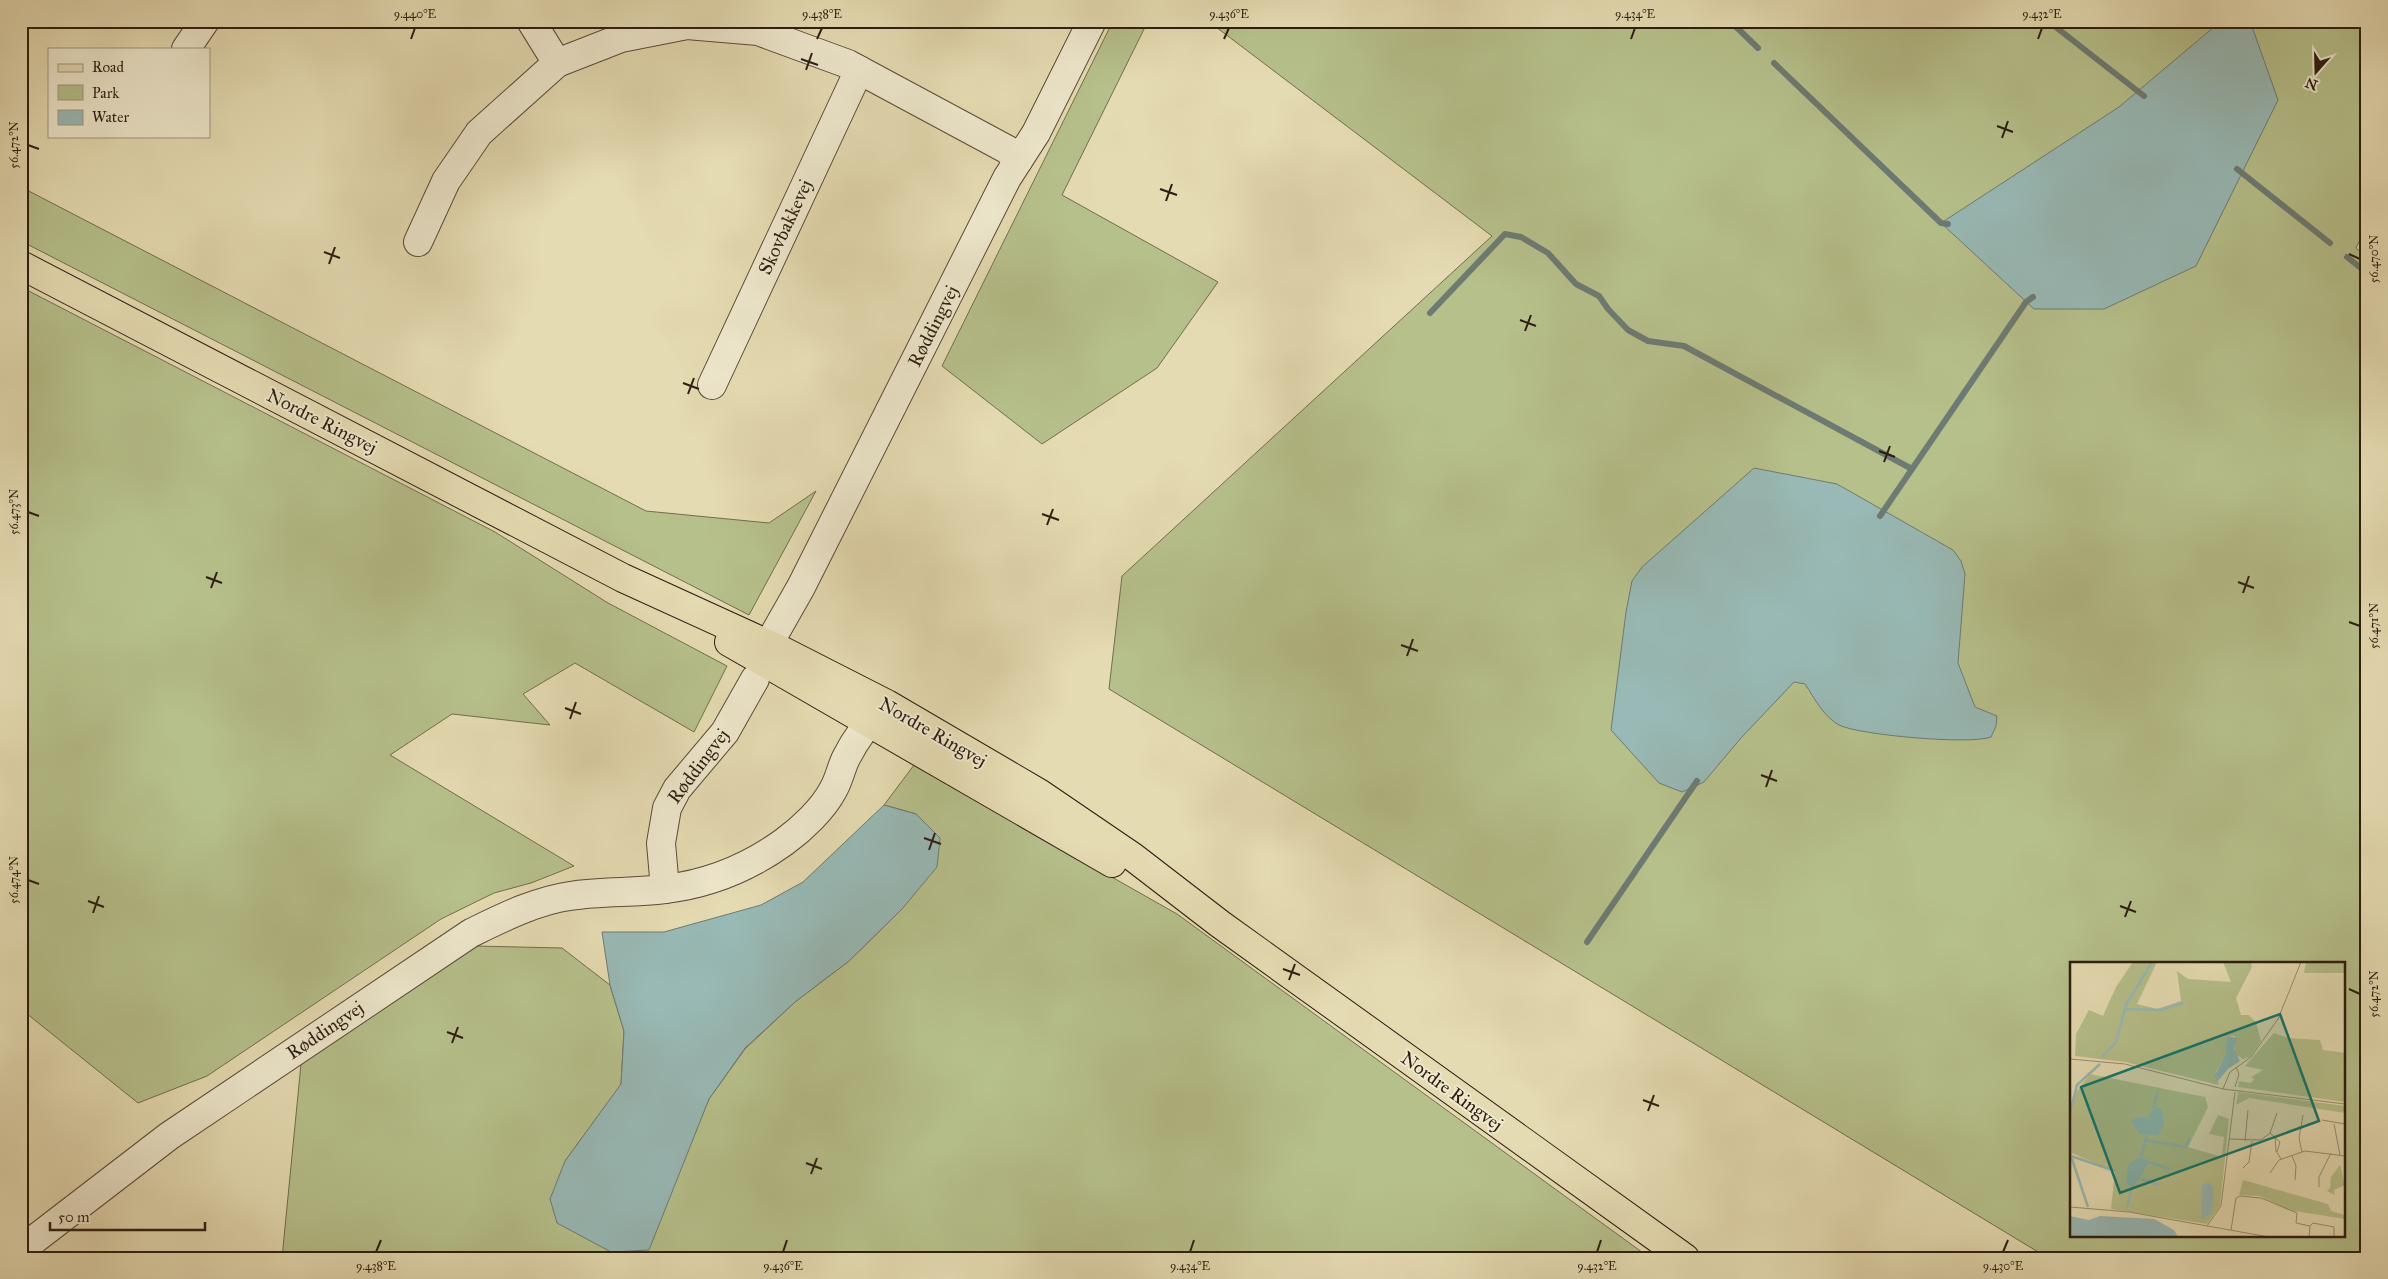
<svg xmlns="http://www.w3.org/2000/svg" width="2388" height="1279" font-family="'IM FELL Great Primer',serif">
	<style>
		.green { fill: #b6c08b; stroke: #716e4e; fill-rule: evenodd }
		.water { fill: #98b9b5; stroke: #6d7b73 }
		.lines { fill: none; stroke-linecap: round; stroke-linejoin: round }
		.stream { stroke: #6d7b73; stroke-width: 6 }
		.minor-casing { stroke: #5a4c39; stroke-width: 30 }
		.major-casing { stroke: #2c1d11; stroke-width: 30 }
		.minor { stroke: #eee8cd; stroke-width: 28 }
		.major { stroke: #e5dbb2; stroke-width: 28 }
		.ticks { fill: none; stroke: #2c1d11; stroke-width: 2 }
		.labels { text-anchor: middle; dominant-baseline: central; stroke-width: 4; stroke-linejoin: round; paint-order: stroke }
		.street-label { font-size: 19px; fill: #2c1d11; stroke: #eee8cd }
		.inset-river { fill: none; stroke: #98b9b5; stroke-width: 2.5 }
		.inset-road { fill: none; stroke: #9b8f72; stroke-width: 1 }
		.view { fill: #0f766e; fill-opacity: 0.15; stroke: #0f766e; stroke-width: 2.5 }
		.inset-edge { fill: none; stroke: #2c1d11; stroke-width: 2.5 }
		.neatline { fill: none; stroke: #2c1d11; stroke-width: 2 }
		.ticks-label { font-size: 12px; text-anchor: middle; fill: #2c1d11 }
	</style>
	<rect width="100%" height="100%" fill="#e5dbb2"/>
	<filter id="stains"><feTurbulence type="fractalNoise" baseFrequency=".004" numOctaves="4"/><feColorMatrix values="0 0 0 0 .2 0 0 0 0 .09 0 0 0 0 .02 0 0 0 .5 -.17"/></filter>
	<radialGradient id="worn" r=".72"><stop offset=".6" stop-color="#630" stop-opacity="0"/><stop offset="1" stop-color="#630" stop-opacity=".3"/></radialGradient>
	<!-- green -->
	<g class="green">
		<polygon points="1113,21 1148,21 1062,195 1218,282 1157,368 1042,444 942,366"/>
		<path d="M1208,21H2367V226L2356,248L2367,258V1258H2048L1109,689L1122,576L1492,236ZM2072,963H2344V1235H2072Z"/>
		<polygon points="21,187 646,511 769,523 816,491 749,615 21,241"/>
		<polygon points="21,287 495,532 608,603 727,666 694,732 575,663 523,694 550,725 452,714 390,755 574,866 531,883 494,893 441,919 207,1076 138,1103 21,1009"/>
		<polygon points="914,765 1177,914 1650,1258 282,1258 301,1064 475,946 562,948 610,985 624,1031 621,1085 565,1161 689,1147 709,1099 745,1049 795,1002 849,961 902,909 916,814 884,805"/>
	</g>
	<!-- water -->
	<g class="water">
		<polygon points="2221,21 2250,21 2278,100 2196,266 2104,309 2034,309 1941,223 2119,107"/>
		<path d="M1754,468L1837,484L1953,550L1961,561L1965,574L1958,663L1975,707L1997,716L1996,726L1991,737C1971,745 1858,735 1839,725C1823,716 1815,699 1805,684L1794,682L1741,738L1704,782L1682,792L1659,783L1611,730L1626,612L1632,581L1642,567Z"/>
		<polygon points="884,805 916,814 940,838 937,867 902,909 849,961 795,1002 745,1048 709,1099 649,1250 611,1252 557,1223 550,1199 565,1161 621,1084 624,1031 610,985 602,932 664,932 761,905 803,882"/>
	</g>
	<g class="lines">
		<!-- stream -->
		<g class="stream">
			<polyline points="1730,21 1758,48"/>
			<polyline points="2048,21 2144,96"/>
			<polyline points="1774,63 1941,223 1948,224"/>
			<polyline points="2237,169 2330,243"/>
			<polyline points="2347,257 2367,273"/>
			<polyline points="1430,313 1505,234 1521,237 1548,253 1576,284 1599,296 1608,309 1628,330 1648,341 1684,346 1912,469"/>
			<polyline points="1880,516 2026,302 2033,297"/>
			<polyline points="1587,942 1697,781"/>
		</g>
		<defs>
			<g id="minor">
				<polyline points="531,21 557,63"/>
				<polyline points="186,49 205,21"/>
				<polyline points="418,242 446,181 479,133 557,63 621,38 687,25 758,31 848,64 1008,150 1018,161"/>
				<polyline points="712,385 859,70"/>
				<polyline points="776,631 801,587 1007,178 1036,133 1092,21"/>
				<polyline points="665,889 661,843 667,808 677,789 725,732 755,679"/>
				<path d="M21,1252L35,1239L169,1136L471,933C502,918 535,901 570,896C601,891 633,893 665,889C708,884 748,868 784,842C802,829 823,809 833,790C839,780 841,768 846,758C856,738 868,722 884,707"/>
			</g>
			<g id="major">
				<polyline points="21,265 623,578 783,651 887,704 1039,793 1133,857 1220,924 1685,1258"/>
				<polyline points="729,642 1112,863"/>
			</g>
		</defs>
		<!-- minor casing -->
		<use href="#minor" class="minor-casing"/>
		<!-- major casing -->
		<use href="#major" class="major-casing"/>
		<!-- minor -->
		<use href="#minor" class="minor"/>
		<!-- major -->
		<use href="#major" class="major"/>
	</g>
	<!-- ticks -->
	<path class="ticks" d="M411,39L415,28M817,39L822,28M1224,39L1229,28M1631,39L1635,28M2038,39L2042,28M801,59L818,65M806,70L812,53M1997,126L2013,132M2002,138L2008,121M28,145L39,149M1160,189L1177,195M1166,201L1172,184M324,252L340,258M2349,254L2360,259M329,264L335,247M1520,320L1536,326M1525,331L1531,315M683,383L699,389M688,394L694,378M1879,451L1895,457M1884,462L1890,446M28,512L39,516M1042,514L1059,520M1047,525L1053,509M206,577L222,583M2238,582L2254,588M211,588L217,572M2243,593L2249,576M2349,622L2360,626M1401,645L1418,651M1407,656L1413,639M565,708L581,714M570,719L576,702M1761,775L1777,781M1766,787L1772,770M924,838L941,844M929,850L935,833M28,880L39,884M88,901L104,907M2120,906L2136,912M93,913L99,896M2125,917L2131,901M1283,969L1300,975M1289,980L1295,964M2349,989L2360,994M447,1032L463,1038M452,1043L458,1027M1643,1100L1659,1106M1648,1111L1654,1095M806,1163L822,1169M811,1174L817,1158M376,1252L381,1240M783,1252L787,1240M1190,1252L1194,1240M1597,1252L1601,1240M2003,1252L2008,1240"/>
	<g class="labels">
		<!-- street labels -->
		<g class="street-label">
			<text transform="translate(785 227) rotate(-65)">Skovbakkevej</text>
			<text transform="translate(933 326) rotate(-63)">Røddingvej</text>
			<text transform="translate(322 421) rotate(27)">Nordre Ringvej</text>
			<text transform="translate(933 732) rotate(30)">Nordre Ringvej</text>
			<text transform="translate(698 766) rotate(-53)">Røddingvej</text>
			<text transform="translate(325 1030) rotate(-34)">Røddingvej</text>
			<text transform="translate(1452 1091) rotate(36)">Nordre Ringvej</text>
		</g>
	</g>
	<!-- overview -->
	<g transform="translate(2070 962)">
		<rect width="275" height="275" fill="#e5dbb2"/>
		<path d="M63,0H87L67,42L87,47L111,39L107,9L118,17L161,20L153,0H181L182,5L166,36L171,53H179L186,60L191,79L180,95L173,97L165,92V74H157L155,94L146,110L149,123L55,100L5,94L6,72L19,48L33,54L46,25ZM236,0H275V11H234ZM204,71L218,76L250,78L253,88L275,91V140L168,125L169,119L181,121L184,117L181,115L193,108L175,104ZM20,112L135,135L138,145L118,185L152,195L154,175L139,172L148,153L159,157L150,244L137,262L41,247L45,210L0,190V152L4,133ZM168,130L275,144V151L179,136L166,143ZM270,203L275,223L264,228L265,233L257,229L260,226L261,215ZM173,218L258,242L261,249L275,253V257L218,248L190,234L169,233Z" fill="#b6c08b"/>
		<path d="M157,74L167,76L164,87L170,99L158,107L148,119L144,115L155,94ZM85,144L92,147L94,163L88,173L69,172L61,158L73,154L78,156ZM70,195L80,199L62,227L56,220L58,203ZM139,220L144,226L142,251L131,258L132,223ZM0,254L19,258L30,254L84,257L104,268L108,275H0Z" fill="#98b9b5"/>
		<path class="inset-river" d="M55,47L91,48L113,41M32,95L46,80L56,43L82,0M83,146L88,129M0,150L7,123L30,102M76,178L115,185L120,176M0,191L18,245M1,194L45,209M71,195L77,172M79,200L99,207M68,216L89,223M57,245L62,225"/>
		<path class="inset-road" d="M0,97L55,102L153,127L275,142M165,125L169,112L166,105M153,127L160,110L181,95L208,57L231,0M252,158L275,162M264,162L270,193M200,171L210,180L207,190M205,174L206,189L211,197M159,177L191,178L200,171L207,151M175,179L178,148M232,190L229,176L233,153M222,194L226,204L225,218M173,206L179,200L182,179M200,211L209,198L235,189L275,194M249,225V215L261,191M0,245L59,250L199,275M137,264L151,244L165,130M161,268L166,236L170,234L191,236L227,251L226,261L240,264M239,275L240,264L243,261L264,265V275"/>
		<path class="view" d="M210,52L249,159L50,231L11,125Z"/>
		<rect width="275" height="275" class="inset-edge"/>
	</g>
	<!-- margin -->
	<rect width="2388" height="1279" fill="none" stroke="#e5dbb2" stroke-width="55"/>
	<!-- legend -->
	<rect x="48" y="48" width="162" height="90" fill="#eee8cd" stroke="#a09782"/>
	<rect x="58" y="64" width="25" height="8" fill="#e5dbb2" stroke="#a09782"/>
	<text x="92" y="72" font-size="15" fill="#2c1d11">Road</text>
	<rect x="58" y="85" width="25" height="15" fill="#b6c08b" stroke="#a09782"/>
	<text x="92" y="98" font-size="15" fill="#2c1d11">Park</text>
	<rect x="58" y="110" width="25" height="15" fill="#98b9b5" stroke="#a09782"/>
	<text x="92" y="122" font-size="15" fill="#2c1d11">Water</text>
	<!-- north arrow -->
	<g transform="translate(2316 72) rotate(200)" stroke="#eee8cd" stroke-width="4" paint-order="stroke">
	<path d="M0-4L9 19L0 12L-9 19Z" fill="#2c1d11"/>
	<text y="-8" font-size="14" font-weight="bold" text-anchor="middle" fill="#2c1d11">N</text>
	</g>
	<!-- scale -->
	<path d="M50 1222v8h155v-8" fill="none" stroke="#2c1d11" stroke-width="2.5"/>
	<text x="58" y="1222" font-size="15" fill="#2c1d11" stroke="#eee8cd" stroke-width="4" paint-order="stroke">50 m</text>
	<rect x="28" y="28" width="2332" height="1224" class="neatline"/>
	<g class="ticks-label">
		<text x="415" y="18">9.440°E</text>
		<text x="822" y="18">9.438°E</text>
		<text x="1229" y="18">9.436°E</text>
		<text x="1635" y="18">9.434°E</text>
		<text x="2042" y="18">9.432°E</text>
		<text transform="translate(14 145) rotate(-90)" y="4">56.472°N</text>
		<text transform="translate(2374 259) rotate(-90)" y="4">56.470°N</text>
		<text transform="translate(14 512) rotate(-90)" y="4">56.473°N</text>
		<text transform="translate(2374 626) rotate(-90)" y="4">56.471°N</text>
		<text transform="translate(14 880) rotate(-90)" y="4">56.474°N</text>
		<text transform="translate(2374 994) rotate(-90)" y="4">56.472°N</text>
		<text x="376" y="1270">9.438°E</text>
		<text x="783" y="1270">9.436°E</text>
		<text x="1190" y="1270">9.434°E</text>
		<text x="1597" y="1270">9.432°E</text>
		<text x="2003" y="1270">9.430°E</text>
	</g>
	<rect width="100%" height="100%" filter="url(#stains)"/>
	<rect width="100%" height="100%" fill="url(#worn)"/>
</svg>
